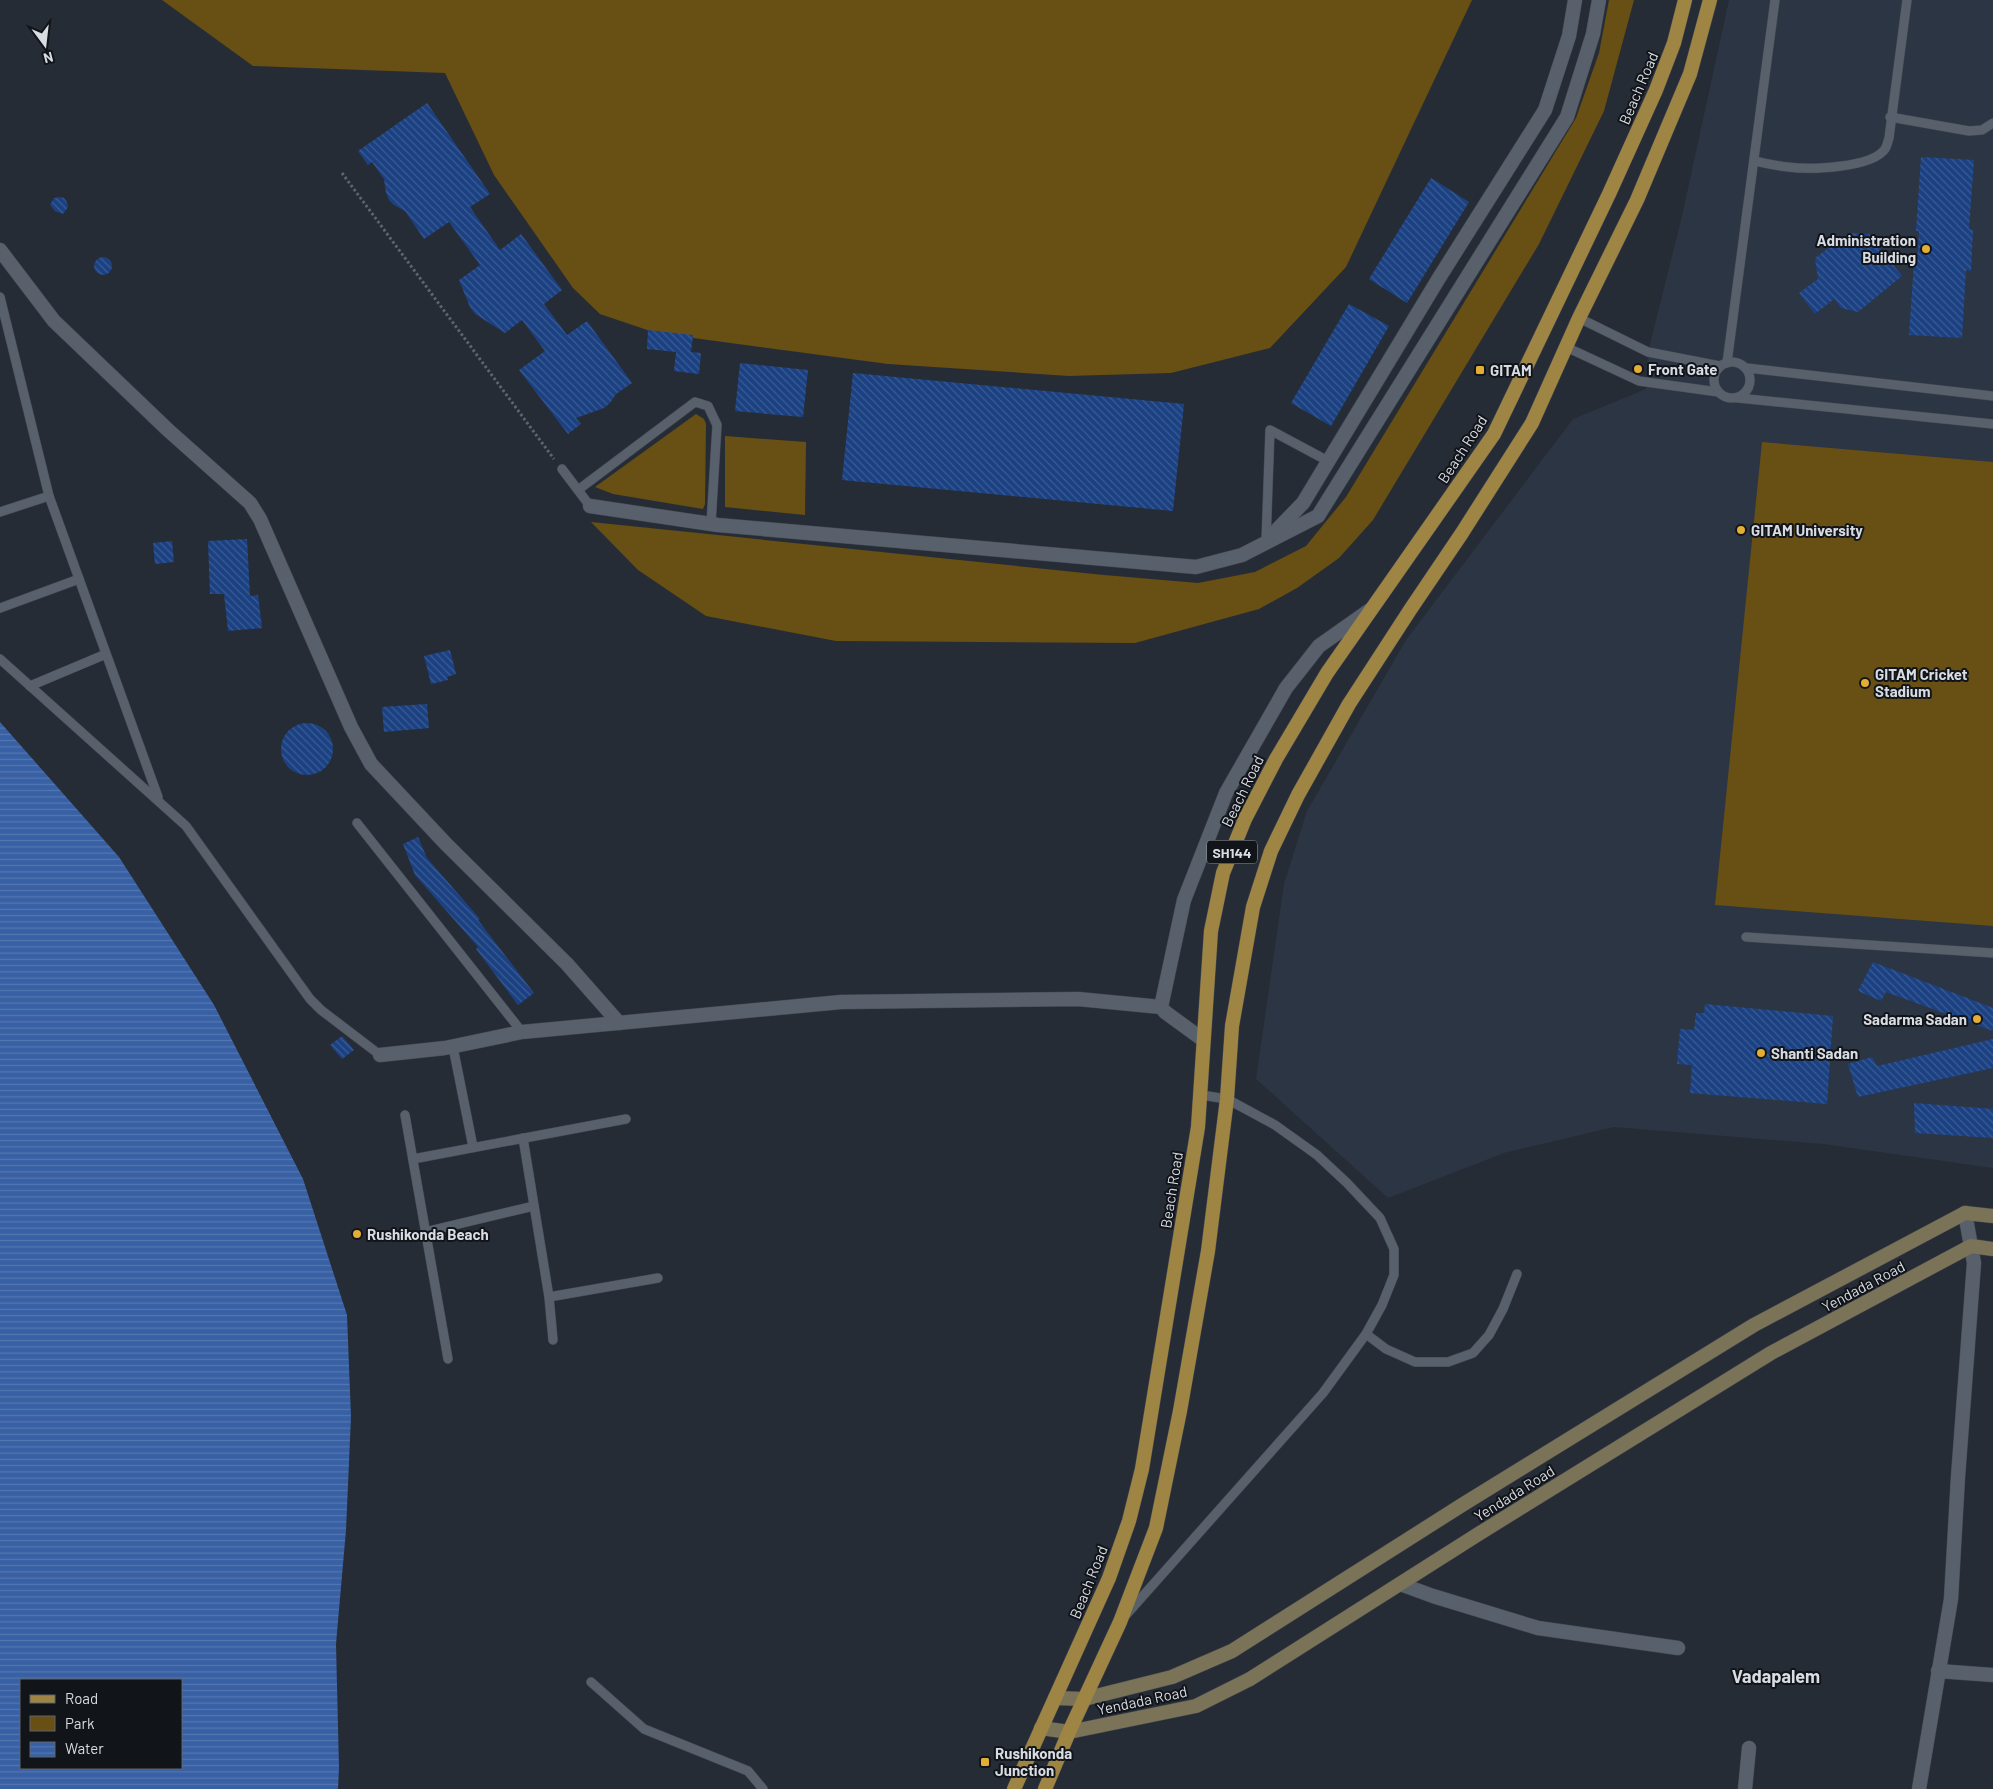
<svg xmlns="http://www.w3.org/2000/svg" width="1993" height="1789" font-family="Barlow,sans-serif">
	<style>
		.built { fill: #2c3544 }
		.green { fill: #684f14 }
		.water { fill: url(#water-rules); fill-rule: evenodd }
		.building { fill: url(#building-back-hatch) }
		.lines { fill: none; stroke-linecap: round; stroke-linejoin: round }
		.service-casing { stroke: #434850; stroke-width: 10 }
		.minor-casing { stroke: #434850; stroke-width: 15 }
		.tertiary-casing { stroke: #434850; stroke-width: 15 }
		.secondary-casing { stroke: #434850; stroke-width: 15 }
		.primary-casing { stroke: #434850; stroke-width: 15 }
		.path { stroke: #5f646d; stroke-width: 3; stroke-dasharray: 2.5 2.5; stroke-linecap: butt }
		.service { stroke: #58606b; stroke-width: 9 }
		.minor { stroke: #58606b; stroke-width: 14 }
		.tertiary { stroke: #58606b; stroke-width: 14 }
		.secondary { stroke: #7b7358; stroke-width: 14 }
		.primary { stroke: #9f8544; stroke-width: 14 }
		.poi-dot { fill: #e3ae34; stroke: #111419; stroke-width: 2 }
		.labels { text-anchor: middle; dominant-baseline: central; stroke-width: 4; stroke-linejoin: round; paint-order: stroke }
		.shield { fill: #111419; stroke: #9ca0a6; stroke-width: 1 }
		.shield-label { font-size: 14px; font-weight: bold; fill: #d8dce3 }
		.street-label { font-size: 15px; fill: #d8dce3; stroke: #111419 }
		.poi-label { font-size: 15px; font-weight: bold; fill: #d8dce3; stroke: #111419; text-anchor: start }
		.quarter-label { font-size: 18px; font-weight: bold; fill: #d8dce3; stroke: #111419 }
	</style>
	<defs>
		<pattern id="water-rules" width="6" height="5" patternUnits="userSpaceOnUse" patternTransform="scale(1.25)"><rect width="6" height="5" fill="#3860a4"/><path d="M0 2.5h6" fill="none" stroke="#5476b0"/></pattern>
		<pattern id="building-back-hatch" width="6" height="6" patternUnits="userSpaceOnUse" patternTransform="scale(1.25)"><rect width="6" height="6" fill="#1b4182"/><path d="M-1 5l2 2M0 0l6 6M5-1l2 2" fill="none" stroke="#3b5c94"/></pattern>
	</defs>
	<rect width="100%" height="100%" fill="#262c36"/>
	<!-- built -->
	<polygon class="built" points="1729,0 1993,0 1993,1168 1823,1144 1614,1127 1504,1153 1388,1198 1256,1079 1284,884 1307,811 1406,640 1573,419 1646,389 1648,352 1682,216"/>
	<!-- green -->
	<g class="green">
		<polygon points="162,0 1472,0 1346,267 1270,348 1171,373 1069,376 888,364 656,333 600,314 573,288 494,175 445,73 253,66"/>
		<polygon points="1609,0 1634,0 1604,111 1539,244 1373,520 1339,558 1297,588 1259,609 1135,643 836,641 706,616 638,570 591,522 1104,575 1198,583 1255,572 1306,546 1346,497 1576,118 1599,53"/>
		<polygon points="696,414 704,419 706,424 705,504 703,509 613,494 595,487"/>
		<polygon points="725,436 806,442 805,515 725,507"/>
		<polygon points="1762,442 1993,462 1993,926 1715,905"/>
	</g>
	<!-- water -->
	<path class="water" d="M0,722L119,857L214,1005L303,1179L347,1315L351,1417L346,1530L336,1644L339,1768L338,1789H0ZM21,1680H181V1768H21Z"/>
	<!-- building -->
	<g class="building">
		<polygon points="427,103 490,194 470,207 500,250 521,234 562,290 544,304 567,335 587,321 632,383 616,394 610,403 604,408 576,418 581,424 568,434 519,370 545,351 522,320 505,333 475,314 470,307 459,280 480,265 449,222 424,239 405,211 394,205 389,200 386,193 384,179 372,162 368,165 358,151"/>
		<polygon points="1921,157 1974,160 1969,229 1973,230 1971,271 1966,270 1962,338 1909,335 1914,263 1917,263 1919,231 1916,231"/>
		<polygon points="1431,178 1469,202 1407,303 1369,279"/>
		<polygon points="59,197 64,198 67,202 68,207 63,214 55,211 50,205 54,198"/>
		<polygon points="1849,233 1869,234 1902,276 1858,312 1841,308 1834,299 1815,314 1799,293 1818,279 1815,258"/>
		<circle cx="103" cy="266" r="9"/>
		<polygon points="1349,304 1389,326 1331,426 1291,403"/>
		<polygon points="648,330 693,335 691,352 701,353 699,374 674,371 676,352 647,349"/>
		<polygon points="740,363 808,370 803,417 735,411"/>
		<polygon points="853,373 1184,404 1173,511 842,480"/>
		<polygon points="247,539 250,596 258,595 262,628 228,631 224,594 210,594 208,541"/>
		<polygon points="172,541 174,562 155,564 153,543"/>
		<polygon points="450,650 456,674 447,677 448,680 431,684 424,656"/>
		<polygon points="427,704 429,728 384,732 382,707"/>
		<circle cx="307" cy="749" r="26"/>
		<polygon points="418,837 427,858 480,919 478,920 534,993 518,1005 476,949 478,947 415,875 403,844"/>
		<polygon points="1873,962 1993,1008 1993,1031 1886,992 1881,1001 1858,991"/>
		<polygon points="1705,1004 1833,1016 1827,1104 1690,1093 1692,1065 1677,1064 1680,1029 1694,1030 1696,1013 1704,1013"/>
		<polygon points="342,1036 354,1050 342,1059 330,1045"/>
		<polygon points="1993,1039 1993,1068 1858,1097 1848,1064 1872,1057 1877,1066"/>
		<polygon points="1914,1103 1993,1109 1993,1138 1915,1133"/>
	</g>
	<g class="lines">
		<defs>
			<g id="service">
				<polyline points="1890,117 1969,131 1982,130 1993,123"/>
				<path d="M1754,161C1765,163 1777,166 1788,167C1809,170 1872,168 1885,149C1887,146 1888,141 1889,138L1907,0"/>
				<polyline points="0,297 49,496 158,797"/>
				<polyline points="1579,318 1648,352 1720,366"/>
				<polyline points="1566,347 1639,381 1718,392"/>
				<circle cx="1732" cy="380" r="18"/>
				<polyline points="1727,363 1775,0"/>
				<polyline points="1747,368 1993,396"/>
				<polyline points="1738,398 1993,424"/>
				<polyline points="562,469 590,506"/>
				<polyline points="578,490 695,402 708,406 717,425 711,524"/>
				<polyline points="0,512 49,496"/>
				<polyline points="1266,541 1270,430 1328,461"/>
				<polyline points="0,608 79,579"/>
				<polyline points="0,659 186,826 310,999 321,1010 380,1055"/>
				<polyline points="30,686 106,654"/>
				<polyline points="357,823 522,1032"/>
				<polyline points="1746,937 1993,953"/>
				<polyline points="453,1047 473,1147"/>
				<polyline points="405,1115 448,1359"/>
				<polyline points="523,1138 549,1297 553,1340"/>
				<polyline points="413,1159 626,1119"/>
				<polyline points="425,1232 534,1206"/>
				<polyline points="549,1297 658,1278"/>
				<polyline points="1366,1334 1386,1349 1415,1362 1448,1362 1473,1353 1489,1335 1503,1309 1517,1274"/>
				<polyline points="1126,1615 1323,1393 1366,1334 1382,1305 1394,1275 1394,1249 1380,1218 1347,1183 1317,1155 1275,1125 1227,1099 1201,1095"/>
				<polyline points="591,1682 644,1729 748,1771 763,1789"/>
			</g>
			<g id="minor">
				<polyline points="1400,1584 1433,1596 1538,1628 1678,1648"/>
				<polyline points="1938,1671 1993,1675"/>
				<polyline points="1745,1789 1749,1748"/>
				<polyline points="1919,1789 1951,1599 1958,1477 1974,1263 1965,1213"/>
			</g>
			<g id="tertiary">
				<polyline points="0,250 54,321 168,430 250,503 260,519 351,727 371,764 446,844 567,964 619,1023"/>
				<polyline points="590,506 718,525 1196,567 1242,555 1318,516 1567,117 1593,34 1599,0"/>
				<polyline points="1270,537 1303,503 1439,278 1545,110 1569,36 1575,0"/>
				<polyline points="1202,1039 1165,1012 1161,1007 1184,900 1226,793 1286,688 1319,646 1370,610"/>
				<polyline points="380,1055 445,1048 522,1032 841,1002 1078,999 1161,1007"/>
			</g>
			<g id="secondary">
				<polyline points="1055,1698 1084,1699 1172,1677 1232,1651 1462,1505 1754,1325 1965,1213 1993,1216"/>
				<polyline points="1041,1728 1069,1732 1196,1706 1250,1679 1480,1533 1771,1353 1971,1246 1993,1249"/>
			</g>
			<g id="primary">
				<polyline points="1014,1789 1109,1578 1129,1521 1142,1469 1198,1127 1211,931 1223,873 1245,819 1276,759 1327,673 1494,434 1609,194 1656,90 1674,43 1685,0"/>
				<polyline points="1045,1789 1069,1732 1120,1622 1156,1528 1180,1411 1208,1251 1227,1099 1232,1026 1253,907 1271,851 1298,795 1349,704 1410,610 1462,533 1532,423 1579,318 1637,200 1690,74 1710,0"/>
			</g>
		</defs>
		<!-- service casing -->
		<use href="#service" class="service-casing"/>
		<!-- minor casing -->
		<use href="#minor" class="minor-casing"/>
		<!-- tertiary casing -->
		<use href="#tertiary" class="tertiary-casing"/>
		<!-- secondary casing -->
		<use href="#secondary" class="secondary-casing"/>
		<!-- primary casing -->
		<use href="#primary" class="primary-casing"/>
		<!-- path -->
		<polyline class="path" points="342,173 554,459"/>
		<!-- service -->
		<use href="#service" class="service"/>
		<!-- minor -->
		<use href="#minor" class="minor"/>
		<!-- tertiary -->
		<use href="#tertiary" class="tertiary"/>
		<!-- secondary -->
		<use href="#secondary" class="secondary"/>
		<!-- primary -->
		<use href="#primary" class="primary"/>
	</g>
	<!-- markers -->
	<g class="poi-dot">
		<circle cx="1926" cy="249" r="5"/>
		<circle cx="1638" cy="369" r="5"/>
		<rect x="1475" y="365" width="10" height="10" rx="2.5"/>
		<circle cx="1741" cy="530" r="5"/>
		<circle cx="1865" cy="683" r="5"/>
		<circle cx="1977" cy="1019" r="5"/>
		<circle cx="1761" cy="1053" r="5"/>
		<circle cx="357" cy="1234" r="5"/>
		<rect x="980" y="1757" width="10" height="10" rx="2.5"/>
	</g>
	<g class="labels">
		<!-- shield labels -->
		<rect class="shield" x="1207" y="840.5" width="50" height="23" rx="4"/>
		<g class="shield-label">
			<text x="1232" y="852">SH144</text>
		</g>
		<!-- street labels -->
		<g class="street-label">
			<text transform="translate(1638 88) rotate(-67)">Beach Road</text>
			<text transform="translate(1462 449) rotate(-57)">Beach Road</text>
			<text transform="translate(1242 791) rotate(-64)">Beach Road</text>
			<text transform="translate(1171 1190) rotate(-81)">Beach Road</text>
			<text transform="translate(1863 1286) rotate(-28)">Yendada Road</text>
			<text transform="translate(1514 1493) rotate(-32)">Yendada Road</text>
			<text transform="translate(1088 1582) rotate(-68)">Beach Road</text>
			<text transform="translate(1142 1700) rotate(-12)">Yendada Road</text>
		</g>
		<!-- poi labels -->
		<g class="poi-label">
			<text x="1916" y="240" text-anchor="end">Administration<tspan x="1916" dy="17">Building</tspan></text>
			<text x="1648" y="369">Front Gate</text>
			<text x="1490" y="370">GITAM</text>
			<text x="1751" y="530">GITAM University</text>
			<text x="1875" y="674">GITAM Cricket<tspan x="1875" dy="17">Stadium</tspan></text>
			<text x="1967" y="1019" text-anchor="end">Sadarma Sadan</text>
			<text x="1771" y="1053">Shanti Sadan</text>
			<text x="367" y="1234">Rushikonda Beach</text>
			<text x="995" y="1753">Rushikonda<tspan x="995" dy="17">Junction</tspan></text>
		</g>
		<!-- quarter labels -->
		<g class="quarter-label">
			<text x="1776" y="1676">Vadapalem</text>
		</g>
	</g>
	<!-- legend -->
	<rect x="20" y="1679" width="162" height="90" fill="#111419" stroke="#61646a"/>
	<rect x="30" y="1695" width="25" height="8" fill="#9f8544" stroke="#61646a"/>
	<text x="65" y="1704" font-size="15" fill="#d8dce3">Road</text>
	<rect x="30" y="1716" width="25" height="15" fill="#684f14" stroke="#61646a"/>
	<text x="65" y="1729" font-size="15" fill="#d8dce3">Park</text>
	<rect x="30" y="1742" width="25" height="15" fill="url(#water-rules)" stroke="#61646a"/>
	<text x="65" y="1754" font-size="15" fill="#d8dce3">Water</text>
	<!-- north arrow -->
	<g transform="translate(45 45) rotate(165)" stroke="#111419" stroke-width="4" paint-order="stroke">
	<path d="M0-4L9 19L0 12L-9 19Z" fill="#d8dce3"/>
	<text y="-8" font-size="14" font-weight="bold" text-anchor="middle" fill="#d8dce3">N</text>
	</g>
</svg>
